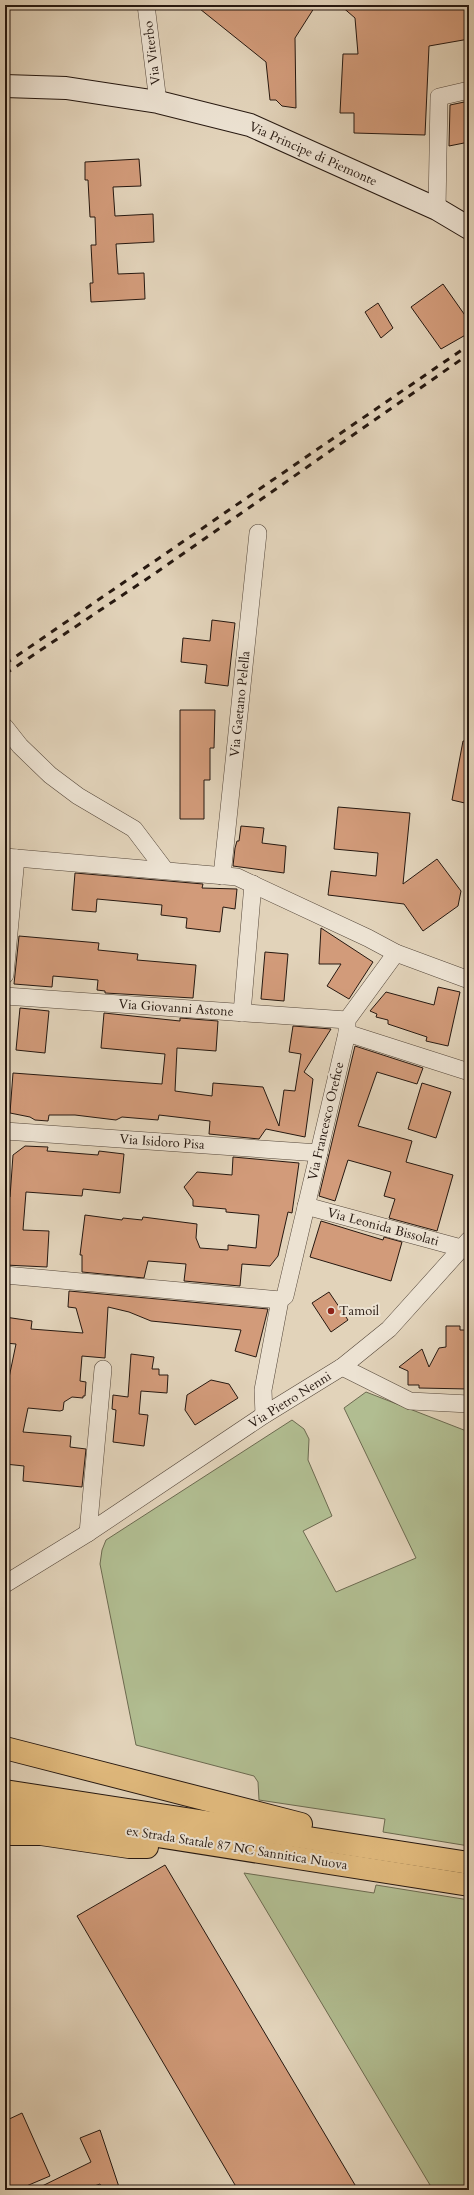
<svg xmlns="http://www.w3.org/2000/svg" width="474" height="2195" font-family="Cardo,serif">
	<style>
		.green { fill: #b1bd91; stroke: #6c6a50 }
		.building { fill: #d29b7a; stroke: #261810 }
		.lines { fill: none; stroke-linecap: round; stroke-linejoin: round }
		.minor-casing { stroke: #55473a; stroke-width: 18 }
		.secondary-casing { stroke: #261810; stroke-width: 24 }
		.trunk-casing { stroke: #261810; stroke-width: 24 }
		.minor { stroke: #ece2d2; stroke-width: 17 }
		.secondary { stroke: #ece2d2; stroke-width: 22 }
		.trunk { stroke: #e1ba7d; stroke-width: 22 }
		.rail { stroke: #261810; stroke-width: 3; stroke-dasharray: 7 7; stroke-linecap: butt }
		.poi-dot { fill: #8f2418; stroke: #ece2d2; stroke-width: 1.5 }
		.labels { text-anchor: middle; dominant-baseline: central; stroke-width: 4; stroke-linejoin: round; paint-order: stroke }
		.street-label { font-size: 13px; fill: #261810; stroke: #ece2d2 }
		.poi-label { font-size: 13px; fill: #261810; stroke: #ece2d2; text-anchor: start }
	</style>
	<rect width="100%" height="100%" fill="#e2d3ba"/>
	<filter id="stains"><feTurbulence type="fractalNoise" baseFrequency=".005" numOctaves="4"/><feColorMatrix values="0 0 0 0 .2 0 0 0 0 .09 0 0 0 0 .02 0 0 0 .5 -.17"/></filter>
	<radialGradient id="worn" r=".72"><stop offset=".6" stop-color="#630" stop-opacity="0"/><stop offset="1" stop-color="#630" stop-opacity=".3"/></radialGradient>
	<!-- green -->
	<g class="green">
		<polygon points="366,1392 469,1432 469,1846 383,1832 385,1819 259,1800 258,1782 254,1776 136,1745 100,1564 102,1550 106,1540 292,1420 304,1429 309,1439 308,1460 332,1516 303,1531 336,1592 416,1558 344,1408"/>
		<polygon points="244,1873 374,1893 376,1885 469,1900 469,2190 433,2190"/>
	</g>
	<!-- building -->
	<g class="building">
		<polygon points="195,5 316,5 295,38 296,108 282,106 276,100 270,100 266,62"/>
		<polygon points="340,5 469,5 469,39 429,46 425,135 354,133 354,113 340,113 343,54 358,54 355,18"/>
		<polygon points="469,101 469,142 449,146 450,105"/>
		<polygon points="139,159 141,186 113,187 115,216 153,214 154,242 116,244 118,274 144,273 145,299 91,302 90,283 93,283 91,245 96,245 95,217 90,217 88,180 85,180 85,162"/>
		<polygon points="443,284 469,321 469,333 441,349 411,307"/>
		<polygon points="378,303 393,328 381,338 365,312"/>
		<polygon points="212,620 235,623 228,686 205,683 207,665 181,662 183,638 210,641"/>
		<polygon points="180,710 215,710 214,748 210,748 210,780 204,780 204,819 180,819"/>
		<polygon points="463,741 469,741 469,804 452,800"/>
		<polygon points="338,807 410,813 403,884 437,859 461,891 458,906 423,931 404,904 328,895 331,871 376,876 378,853 334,849"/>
		<polygon points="241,826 264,828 262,843 286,846 284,873 233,866 235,848 237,841 239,841"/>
		<polygon points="75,873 203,884 202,888 237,889 235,909 223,907 220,932 186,928 187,918 161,915 162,905 97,899 96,912 72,910"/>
		<polygon points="321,928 373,962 349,999 327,986 341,964 319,964"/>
		<polygon points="19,936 99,943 98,950 138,954 137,960 196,965 193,998 105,993 105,991 97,990 98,980 53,976 52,987 14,984"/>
		<polygon points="265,952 288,954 284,1001 261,999"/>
		<polygon points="438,987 460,992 448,1046 426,1041 427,1037 388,1024 388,1020 376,1017 377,1014 370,1011 386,992 434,1005"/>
		<polygon points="20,1008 49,1011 45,1053 16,1050"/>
		<polygon points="104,1013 180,1021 180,1018 218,1021 216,1051 177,1048 175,1091 212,1096 213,1083 263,1087 279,1126 284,1090 295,1091 301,1054 289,1052 293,1026 331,1029 304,1072 313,1079 305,1137 266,1129 259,1139 209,1134 210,1121 159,1115 158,1120 122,1117 116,1120 75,1115 49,1115 48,1121 35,1120 30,1117 10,1113 13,1073 162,1084 165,1054 101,1048"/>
		<polygon points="355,1046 423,1068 417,1084 377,1072 358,1126 412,1141 406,1162 453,1175 437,1231 389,1218 395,1199 384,1196 391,1172 348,1160 335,1201 319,1196"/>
		<polygon points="422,1083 451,1092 436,1138 408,1129"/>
		<polygon points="25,1146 48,1147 47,1151 98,1155 99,1151 124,1154 120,1193 83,1189 82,1196 26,1192 23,1230 49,1231 47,1267 5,1265 5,1197 10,1197 13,1155"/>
		<polygon points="233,1157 299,1163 292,1213 288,1212 278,1256 270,1266 242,1264 240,1286 184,1281 186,1264 148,1261 144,1278 82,1272 82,1255 80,1255 85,1215 122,1220 123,1218 142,1220 143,1217 197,1224 196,1238 200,1248 228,1250 228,1245 256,1248 259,1215 226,1212 226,1209 193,1206 193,1200 184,1187 197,1172 232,1175"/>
		<polygon points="321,1221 383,1240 384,1237 402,1242 391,1281 310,1257"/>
		<polygon points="69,1291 268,1309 256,1357 235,1351 241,1330 151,1321 129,1312 108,1307 105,1358 82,1356 80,1381 86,1382 85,1396 83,1396 83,1398 72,1397 64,1402 63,1410 60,1411 28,1408 23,1432 71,1436 70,1447 86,1449 82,1487 23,1481 24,1466 5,1464 5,1397 16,1344 5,1343 5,1317 32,1321 31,1329 83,1333 76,1308 68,1307"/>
		<polygon points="329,1292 348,1320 331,1332 312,1303"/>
		<polygon points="446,1326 460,1326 460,1330 469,1330 469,1389 419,1388 419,1385 408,1385 408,1371 399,1367 422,1349 429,1367 439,1348 446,1347"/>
		<polygon points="131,1354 154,1357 152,1369 159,1369 159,1375 168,1375 167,1393 141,1391 139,1414 148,1415 144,1446 113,1442 116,1410 112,1409 113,1395 128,1397"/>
		<polygon points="211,1380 229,1384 238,1398 195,1425 185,1410 187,1395"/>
		<polygon points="165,1865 358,2190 238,2190 77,1916"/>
		<polygon points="22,2113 50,2176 17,2190 5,2190 5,2121"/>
		<polygon points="100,2130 120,2190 103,2190 100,2184 83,2190 34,2190 91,2162 80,2138"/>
	</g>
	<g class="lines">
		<defs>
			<g id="minor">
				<polyline points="146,5 158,102"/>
				<polyline points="437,209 439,97 469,90"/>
				<polyline points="5,727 20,746 50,775 78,796 134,829 165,870"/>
				<polyline points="5,857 237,877 368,938 396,953 469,980"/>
				<polyline points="222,876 258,533"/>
				<polyline points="5,975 16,858"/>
				<polyline points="5,996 347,1020"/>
				<polyline points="242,1013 253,884"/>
				<polyline points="347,1033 469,1072"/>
				<polyline points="5,1131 319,1153"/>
				<polyline points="306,1206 461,1248"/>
				<polyline points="5,1275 280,1300"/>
				<polyline points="342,1367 410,1401 469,1404"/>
				<polyline points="264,1415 263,1390 280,1300 285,1296 347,1033 347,1020 396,953"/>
				<polyline points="88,1533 103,1369"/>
				<polyline points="5,1584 88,1533 264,1415 342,1367 389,1329 469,1240"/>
			</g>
			<polyline id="secondary" points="5,86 66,88 158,102 250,125 437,209 469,228"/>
			<g id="trunk">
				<polyline points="5,1748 301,1824"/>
				<polyline points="5,1791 469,1863"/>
				<polyline points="5,1812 469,1885"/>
				<polyline points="5,1834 41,1834 129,1847 147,1847"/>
			</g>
		</defs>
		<!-- minor casing -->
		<use href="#minor" class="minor-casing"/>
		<!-- secondary casing -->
		<use href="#secondary" class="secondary-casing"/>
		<!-- trunk casing -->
		<use href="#trunk" class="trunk-casing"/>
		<!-- minor -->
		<use href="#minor" class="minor"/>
		<!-- secondary -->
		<use href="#secondary" class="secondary"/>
		<!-- trunk -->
		<use href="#trunk" class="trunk"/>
		<!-- rail -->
		<g class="rail">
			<polyline points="5,664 469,345"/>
			<polyline points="5,674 157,572 469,354"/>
		</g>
	</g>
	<!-- markers -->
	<circle class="poi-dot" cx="331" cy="1311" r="4"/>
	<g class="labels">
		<!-- street labels -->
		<g class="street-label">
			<text transform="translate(152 53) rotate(-97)">Via Viterbo</text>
			<text transform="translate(313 154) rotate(24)">Via Principe di Piemonte</text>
			<text transform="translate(240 704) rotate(-84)">Via Gaetano Pelella</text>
			<text transform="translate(176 1008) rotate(4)">Via Giovanni Astone</text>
			<text transform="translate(326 1121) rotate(-77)">Via Francesco Orefice</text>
			<text transform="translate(162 1142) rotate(4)">Via Isidoro Pisa</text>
			<text transform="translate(383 1227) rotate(15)">Via Leonida Bissolati</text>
			<text transform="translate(290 1400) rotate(-32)">Via Pietro Nenni</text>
			<text transform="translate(237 1848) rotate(9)">ex Strada Statale 87 NC Sannitica Nuova</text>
		</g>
		<!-- poi labels -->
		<g class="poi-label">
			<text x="339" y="1311">Tamoil</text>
		</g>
	</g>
	<!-- margin -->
	<rect width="474" height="2195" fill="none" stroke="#e2d3ba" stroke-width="20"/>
	<rect x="6" y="6" width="462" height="2183" fill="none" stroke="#261810" stroke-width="2"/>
	<rect x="10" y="10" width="454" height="2175" fill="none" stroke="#261810"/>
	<rect width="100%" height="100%" filter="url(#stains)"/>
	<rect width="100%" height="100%" fill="url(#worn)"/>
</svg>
